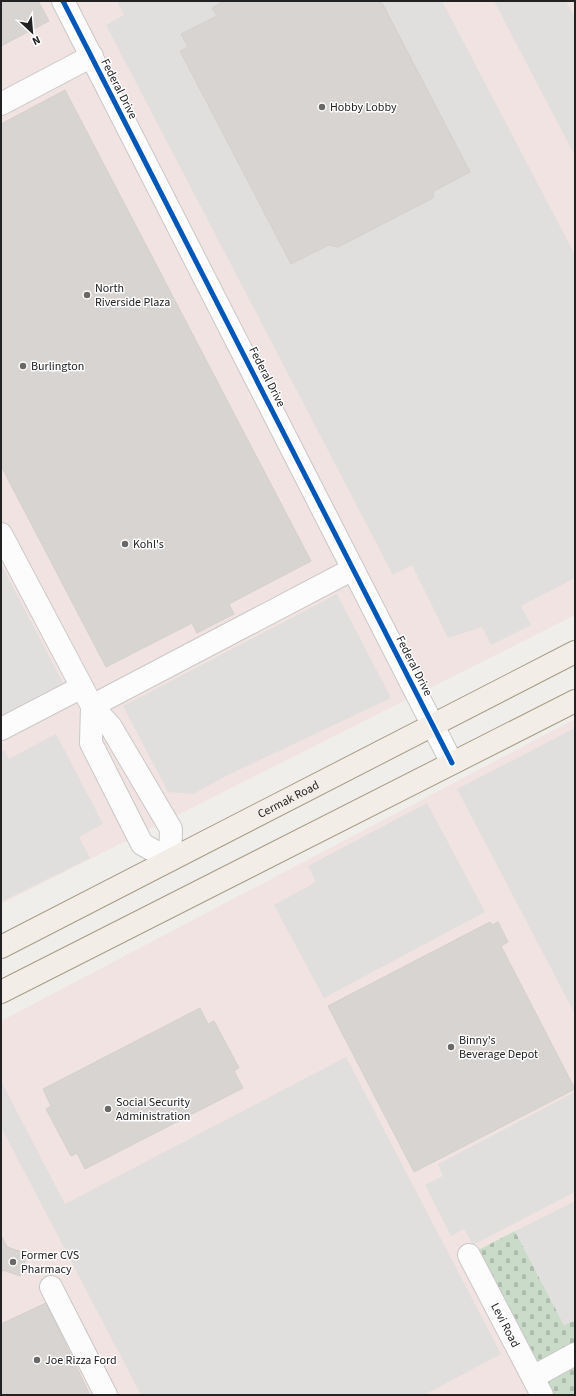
<svg xmlns="http://www.w3.org/2000/svg" width="576" height="1396" font-family="'Source Sans 3',sans-serif">
	<style>
		.commercial { fill: #f1e3e1 }
		.cemetery { fill: url(#cemetery-stones) }
		.parking { fill: #e0dfde }
		.building { fill: #d7d4d2; stroke: #d3d0cc }
		.lines { fill: none; stroke-linecap: round; stroke-linejoin: round }
		.minor-casing { stroke: #c9c8c7; stroke-width: 24 }
		.major-casing { stroke: #a79c86; stroke-width: 24 }
		.minor { stroke: #fdfcfc; stroke-width: 22 }
		.major { stroke: #f3ede7; stroke-width: 22 }
		.cycleway-casing { stroke: #fff; stroke-width: 8 }
		.cycleway { stroke: #0057b8; stroke-width: 5 }
		.poi-dot { fill: #6a6968; stroke: #fff; stroke-width: 1.5 }
		.labels { text-anchor: middle; dominant-baseline: central; stroke-width: 3; stroke-linejoin: round; paint-order: stroke }
		.street-label { font-size: 12px; fill: #222; stroke: #fff }
		.poi-label { font-size: 12px; fill: #222; stroke: #fff; text-anchor: start }
	</style>
	<defs>
		<pattern id="cemetery-stones" width="16" height="16" patternUnits="userSpaceOnUse"><rect width="16" height="16" fill="#cadbca"/><path d="M2 7V4a2 2 0 0 1 4 0v3zM10 15v-3a2 2 0 0 1 4 0v3z" fill="#adbcad"/></pattern>
	</defs>
	<rect width="100%" height="100%" fill="#f0eeeb"/>
	<!-- commercial -->
	<g class="commercial">
		<polygon points="1,1 575,1 575,615 1,904"/>
		<polygon points="575,719 575,1320 564,1325 515,1231 460,1260 530,1395 1,1395 1,1021"/>
	</g>
	<!-- cemetery -->
	<polygon class="cemetery" points="515,1231 564,1325 575,1320 575,1395 530,1395 469,1255"/>
	<!-- parking -->
	<g class="parking">
		<polygon points="117,1 224,1 212,7 217,16 181,34 188,47 180,51 291,264 329,245 381,1 442,1 575,255 575,578 521,606 531,625 491,645 482,627 448,638 412,565 393,575 106,25 124,15"/>
		<polygon points="494,1 566,1 575,18 575,156"/>
		<polygon points="1,564 63,683 1,715"/>
		<polygon points="337,594 391,698 228,775 193,794 168,792 123,706"/>
		<polygon points="575,728 575,1014 457,789"/>
		<polygon points="56,734 103,824 79,837 90,858 1,902 1,752 4,750 9,759"/>
		<polygon points="427,803 485,912 324,998 274,905 316,882 308,866"/>
		<polygon points="346,1057 501,1354 424,1395 141,1395 1,1127 1,1081 65,1204"/>
		<polygon points="575,1092 575,1192 473,1245 464,1229 451,1236 425,1185 443,1176 438,1164"/>
		<polygon points="575,1201 575,1319 564,1325 515,1231"/>
	</g>
	<!-- building -->
	<g class="building">
		<polygon points="1,1 38,1 49,21 1,46"/>
		<polygon points="224,1 381,1 470,172 434,191 433,198 338,247 329,245 291,264 180,51 188,47 181,34 217,16 212,8"/>
		<polygon points="65,90 311,561 229,604 234,614 197,633 192,623 106,667 1,466 1,124"/>
		<polygon points="490,922 492,925 498,922 508,942 501,946 575,1089 414,1172 328,1006"/>
		<polygon points="200,1008 208,1024 214,1021 239,1068 234,1071 243,1088 85,1169 77,1153 71,1156 46,1109 51,1106 43,1089"/>
		<polygon points="1,1235 7,1247 28,1254 20,1276 3,1270 1,1275"/>
		<polygon points="46,1303 90,1395 1,1395 1,1324"/>
	</g>
	<g class="lines">
		<defs>
			<g id="minor">
				<polyline points="63,1 452,763"/>
				<polyline points="1,104 92,56"/>
				<polyline points="1,534 92,706 111,727 171,829 170,860 142,844 91,743 92,706"/>
				<polyline points="92,706 353,569"/>
				<polyline points="1,729 82,687"/>
				<path id="s1" d="M469,1255L542,1395"/>
				<polyline points="51,1287 106,1395"/>
				<polyline points="533,1377 575,1354"/>
			</g>
			<g id="major">
				<path id="s2" d="M1,947L575,652"/>
				<polyline points="1,992 575,701"/>
			</g>
		</defs>
		<!-- minor casing -->
		<use href="#minor" class="minor-casing"/>
		<!-- major casing -->
		<use href="#major" class="major-casing"/>
		<!-- minor -->
		<use href="#minor" class="minor"/>
		<!-- major -->
		<use href="#major" class="major"/>
		<defs>
			<polyline id="cycleway" points="63,1 452,763"/>
		</defs>
		<!-- cycleway casing -->
		<use href="#cycleway" class="cycleway-casing"/>
		<!-- cycleway -->
		<use href="#cycleway" class="cycleway"/>
	</g>
	<!-- markers -->
	<g class="poi-dot">
		<circle cx="322" cy="107" r="4"/>
		<circle cx="87" cy="295" r="4"/>
		<circle cx="23" cy="366" r="4"/>
		<circle cx="125" cy="544" r="4"/>
		<circle cx="451" cy="1047" r="4"/>
		<circle cx="108" cy="1109" r="4"/>
		<circle cx="13" cy="1262" r="4"/>
		<circle cx="37" cy="1360" r="4"/>
	</g>
	<g class="labels">
		<!-- street labels -->
		<g class="street-label">
			<text transform="translate(119 89) rotate(63)">Federal Drive</text>
			<text transform="translate(267 377) rotate(63)">Federal Drive</text>
			<text transform="translate(414 666) rotate(63)">Federal Drive</text>
			<text stroke="none"><textPath href="#s2" startOffset="323">Cermak Road</textPath></text>
			<text stroke="none"><textPath href="#s1" startOffset="79">Levi Road</textPath></text>
		</g>
		<!-- poi labels -->
		<g class="poi-label">
			<text x="330" y="107">Hobby Lobby</text>
			<text x="95" y="288">North<tspan x="95" dy="14">Riverside Plaza</tspan></text>
			<text x="31" y="366">Burlington</text>
			<text x="133" y="544">Kohl's</text>
			<text x="459" y="1040">Binny's<tspan x="459" dy="14">Beverage Depot</tspan></text>
			<text x="116" y="1102">Social Security<tspan x="116" dy="14">Administration</tspan></text>
			<text x="21" y="1255">Former CVS<tspan x="21" dy="14">Pharmacy</tspan></text>
			<text x="45" y="1360">Joe Rizza Ford</text>
		</g>
	</g>
	<!-- border -->
	<rect width="576" height="1396" fill="none" stroke="#222222" stroke-width="4"/>
	<!-- north arrow -->
	<g transform="translate(32 32) rotate(154)" stroke="#ffffff" stroke-width="3" paint-order="stroke">
	<path d="M0-3L7 15L0 10L-7 15Z" fill="#222222"/>
	<text y="-6" font-size="11" font-weight="bold" text-anchor="middle" fill="#222222">N</text>
	</g>
</svg>
